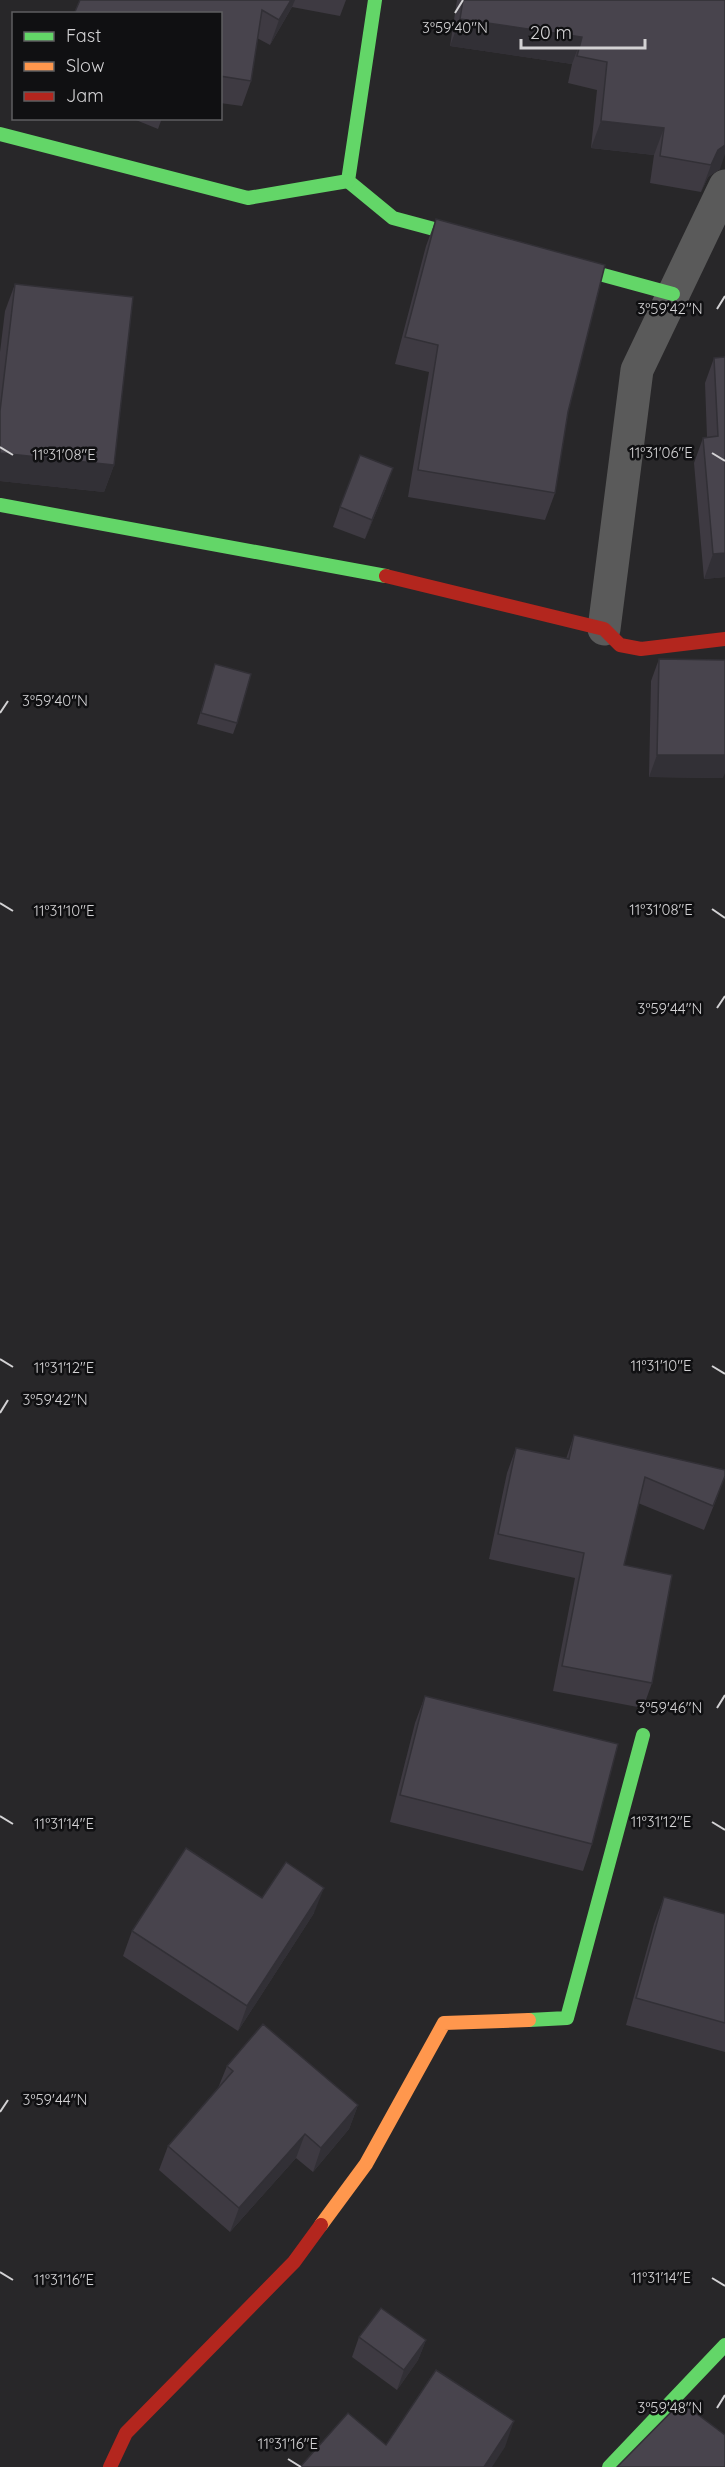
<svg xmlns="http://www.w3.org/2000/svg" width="725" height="2467" font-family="Quicksand,sans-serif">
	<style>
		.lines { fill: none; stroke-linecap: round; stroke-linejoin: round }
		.street { stroke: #5a5a5a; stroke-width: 33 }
		.fast { stroke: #63d668; stroke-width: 14 }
		.slow { stroke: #ff974d; stroke-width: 14 }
		.jam { stroke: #b3261e; stroke-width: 14 }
		.wall { fill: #3e3a42 }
		.shaded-wall { fill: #323036 }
		.building { fill: #48444d; stroke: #323036; stroke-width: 1.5 }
		.ticks { fill: none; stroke: #d3d2d4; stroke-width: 2 }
		.ticks-label { font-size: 15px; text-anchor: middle; fill: #d3d2d4; stroke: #101012; stroke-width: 5; stroke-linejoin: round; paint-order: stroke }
	</style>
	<rect width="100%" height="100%" fill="#282729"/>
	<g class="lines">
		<!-- street -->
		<polyline class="street" points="604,629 637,370 725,186"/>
		<!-- fast -->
		<g class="fast">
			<polyline points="375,0 348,181 393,218 475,240"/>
			<polyline points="0,134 248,198 348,181"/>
			<polyline points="559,263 673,294"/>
			<polyline points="0,505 386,576"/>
			<polyline points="529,2020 567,2018 643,1735"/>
			<polyline points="609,2467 725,2345"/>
		</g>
		<!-- slow -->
		<polyline class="slow" points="321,2225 366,2164 444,2023 529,2020"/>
		<!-- jam -->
		<g class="jam">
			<polyline points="386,576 604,629 620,645 641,649 725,639"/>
			<polyline points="110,2467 126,2433 294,2262 321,2225"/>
		</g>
	</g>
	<!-- wall -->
	<g class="wall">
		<polygon points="80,0 346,0 340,16 292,7 270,45 257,38 251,81 242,106 220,103 220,14"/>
		<polygon points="457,0 725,0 720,169 708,177 701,192 650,183 654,155 591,148 597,90 568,83 572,64 450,46"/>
		<polygon points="131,118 162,118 158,129"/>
		<polygon points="436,219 568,412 555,493 545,520 408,497 429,372 395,364 426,246"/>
		<polygon points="15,284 114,465 104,492 0,481 0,352 5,311"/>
		<polygon points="725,357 725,577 704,579 694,463 703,438 707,437 705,383 714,358"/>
		<polygon points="386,488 365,539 333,527 340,507"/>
		<polygon points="659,659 723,778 649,777 651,681"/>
		<polygon points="215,664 237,723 233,734 197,724"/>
		<polygon points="574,1435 718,1495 704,1530 638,1503 624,1565 652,1683 643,1708 553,1691 575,1578 489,1559 507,1473 516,1448 566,1459"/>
		<polygon points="425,1696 592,1844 583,1871 390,1822 415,1723"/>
		<polygon points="664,1897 725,1914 725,2052 626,2025 654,1924"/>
		<polygon points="262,1898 314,1913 238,2031 123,1956 132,1931"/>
		<polygon points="227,2066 358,2105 349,2129 313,2172 296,2158 230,2232 159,2170 168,2146 218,2088"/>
		<polygon points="359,2337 426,2340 418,2360 397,2390 352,2357"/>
	</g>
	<!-- shaded-wall -->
	<g class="shaded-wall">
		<polygon points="291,0 295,0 292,7 270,45 279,20"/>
		<polygon points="460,19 582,37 572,64 450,46"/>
		<polygon points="601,121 664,128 654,155 591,148"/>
		<polygon points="725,145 725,154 720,169 708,177 701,192 711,165 718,150"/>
		<polygon points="0,453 114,465 104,492 0,481"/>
		<polygon points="393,468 386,488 365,539 372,520"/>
		<polygon points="725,553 725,577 704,579 713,554"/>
		<polygon points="657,755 725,755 725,773 723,778 649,777"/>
		<polygon points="324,1888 314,1913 238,2031 247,2006"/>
		<polygon points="358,2105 349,2129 313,2172 321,2148"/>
		<polygon points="305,2134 296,2158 230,2232 239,2208"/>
		<polygon points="426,2340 418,2360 397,2390 404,2370"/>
		<polygon points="514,2421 505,2447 492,2467 484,2467"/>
	</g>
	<!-- building -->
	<g class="building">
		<polygon points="80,0 291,0 279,20 262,10 251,81 220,76 220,14 74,14"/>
		<polygon points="463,0 725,0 725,145 718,150 711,165 660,156 664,128 601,121 607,62 577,56 582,37 460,19"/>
		<polygon points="436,219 605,265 568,412 555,493 418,470 438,345 405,337"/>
		<polygon points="15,284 133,297 114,465 0,453 0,411"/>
		<polygon points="725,357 725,553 713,554 703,438 718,436 714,358"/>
		<polygon points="360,455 393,468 372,520 340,507"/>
		<polygon points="659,659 725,660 725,755 657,755"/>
		<polygon points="215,664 251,674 237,723 201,713"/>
		<polygon points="574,1435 725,1470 725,1476 713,1506 645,1477 624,1565 672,1575 652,1683 562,1666 584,1553 498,1534 516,1448 569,1459"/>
		<polygon points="425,1696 618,1744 592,1844 400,1795"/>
		<polygon points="186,1848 262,1898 286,1862 324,1888 247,2006 132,1931"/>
		<polygon points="664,1897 725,1914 725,2023 636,1998"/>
		<polygon points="263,2024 358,2105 321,2148 305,2134 239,2208 168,2146 233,2071 227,2066"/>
		<polygon points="381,2308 426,2340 404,2370 359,2337"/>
		<polygon points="436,2370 514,2421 484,2467 300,2467 348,2413 386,2445"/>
		<polygon points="681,2402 725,2435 725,2467 617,2467"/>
	</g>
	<!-- ticks -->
	<path class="ticks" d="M455,13L463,0M717,309L725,296M0,447L13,455M712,453L725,461M0,713L8,701M0,903L13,911M712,909L725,918M717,1008L725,996M0,1359L13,1367M712,1366L725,1374M0,1413L8,1400M717,1708L725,1695M0,1816L13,1824M712,1822L725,1830M0,2112L8,2100M0,2272L13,2280M712,2278L725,2286M717,2408L725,2395M288,2459L301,2467"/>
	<g class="ticks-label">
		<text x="455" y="33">3°59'40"N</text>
		<text x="670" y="314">3°59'42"N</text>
		<text x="661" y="458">11°31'06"E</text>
		<text x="64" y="460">11°31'08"E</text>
		<text x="55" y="706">3°59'40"N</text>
		<text x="661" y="915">11°31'08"E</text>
		<text x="64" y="916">11°31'10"E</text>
		<text x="670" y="1014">3°59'44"N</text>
		<text x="661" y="1371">11°31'10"E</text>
		<text x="64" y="1373">11°31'12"E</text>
		<text x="55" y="1405">3°59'42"N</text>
		<text x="670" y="1713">3°59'46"N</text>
		<text x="661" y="1827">11°31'12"E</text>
		<text x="64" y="1829">11°31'14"E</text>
		<text x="55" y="2105">3°59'44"N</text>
		<text x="661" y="2283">11°31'14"E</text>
		<text x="64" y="2285">11°31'16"E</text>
		<text x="670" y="2413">3°59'48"N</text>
		<text x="288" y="2449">11°31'16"E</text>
	</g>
	<!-- legend -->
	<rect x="12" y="12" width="210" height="108" fill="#101012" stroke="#5e5e60" stroke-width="1.5"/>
	<rect x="24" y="32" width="30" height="9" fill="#63d668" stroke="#5e5e60" stroke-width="1.5"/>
	<text x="66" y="42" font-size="18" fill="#d3d2d4">Fast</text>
	<rect x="24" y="62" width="30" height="9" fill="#ff974d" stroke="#5e5e60" stroke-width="1.5"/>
	<text x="66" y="72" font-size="18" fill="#d3d2d4">Slow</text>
	<rect x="24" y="92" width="30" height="9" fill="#b3261e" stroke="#5e5e60" stroke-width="1.5"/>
	<text x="66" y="102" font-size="18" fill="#d3d2d4">Jam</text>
	<!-- scale -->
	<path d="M521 39v9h124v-9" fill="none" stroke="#d3d2d4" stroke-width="3"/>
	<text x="530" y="39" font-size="18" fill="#d3d2d4" stroke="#101012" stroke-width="4.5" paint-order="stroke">20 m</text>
</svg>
